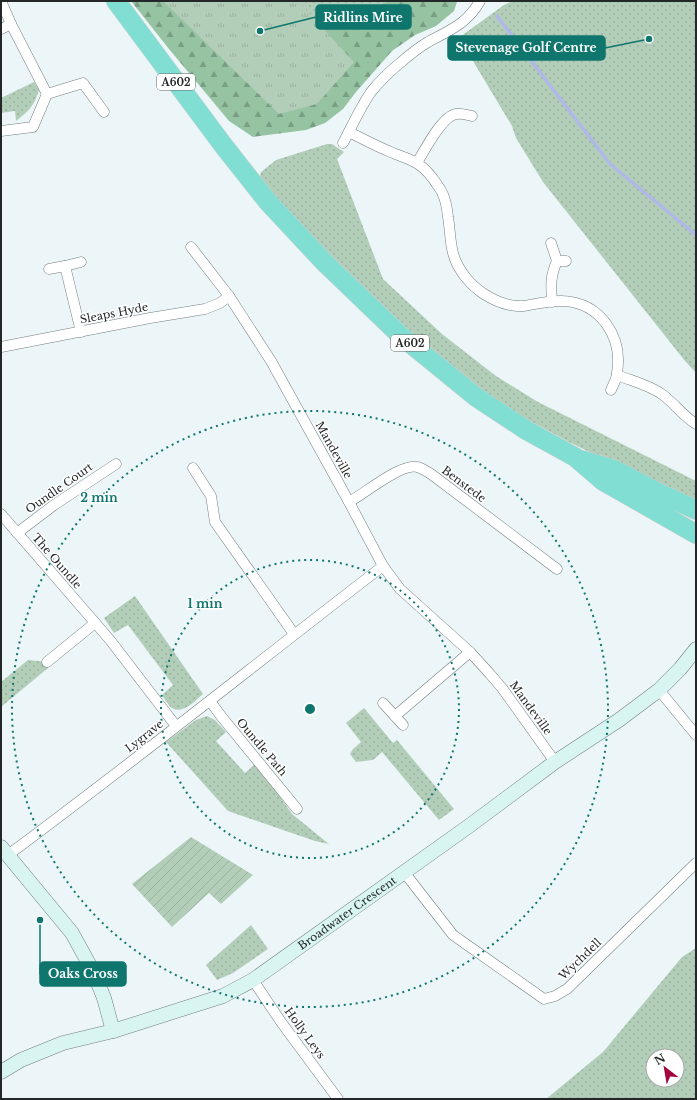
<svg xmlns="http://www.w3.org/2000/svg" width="697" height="1100" font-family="'Libre Baskerville',serif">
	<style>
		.grass { fill: url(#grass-dots); fill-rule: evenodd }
		.forest { fill: url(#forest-firs) }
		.park { fill: url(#park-tufts) }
		.garden { fill: url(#garden-furrows) }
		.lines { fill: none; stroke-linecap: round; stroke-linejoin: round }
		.stream { stroke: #b0b8e7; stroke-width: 3.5 }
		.street-casing { stroke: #747d80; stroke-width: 11 }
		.secondary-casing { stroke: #747d80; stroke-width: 15 }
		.highway-casing { stroke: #cfcfd0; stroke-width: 20 }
		.street { stroke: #fff; stroke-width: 10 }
		.secondary { stroke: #d9f5f2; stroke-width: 14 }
		.highway { stroke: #81ded2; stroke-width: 19 }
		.ring { fill: none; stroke: #0f766e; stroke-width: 2; stroke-dasharray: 2 4 }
		.labels { text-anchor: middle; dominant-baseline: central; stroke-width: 3; stroke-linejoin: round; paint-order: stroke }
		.shield { fill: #fff; stroke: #656868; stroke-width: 1 }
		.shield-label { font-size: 10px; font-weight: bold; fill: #232728 }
		.street-label { font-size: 11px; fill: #232728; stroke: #fff }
		.centre { fill: #0f766e; stroke: #fff; stroke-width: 2 }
		.ring-label { font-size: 12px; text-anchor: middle; font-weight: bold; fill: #0f766e; stroke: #fff; stroke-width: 3; stroke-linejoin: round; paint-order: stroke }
		.leader { fill: none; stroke: #0f766e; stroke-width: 1.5 }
		.callout-dot { fill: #0f766e; stroke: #fff; stroke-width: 1.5 }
		.callout { fill: #0f766e; stroke: #0f766e; stroke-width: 1.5 }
		.callout-label { font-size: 12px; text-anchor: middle; font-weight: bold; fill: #fff }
	</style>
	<defs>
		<pattern id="grass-dots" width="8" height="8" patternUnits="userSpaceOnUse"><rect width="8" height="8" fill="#b2ceb9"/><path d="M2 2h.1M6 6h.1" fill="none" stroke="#99b19f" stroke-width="1.8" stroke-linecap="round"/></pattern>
		<pattern id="forest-firs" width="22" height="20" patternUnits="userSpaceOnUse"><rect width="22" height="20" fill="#96c3a2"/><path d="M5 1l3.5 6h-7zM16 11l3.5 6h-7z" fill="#7a9e84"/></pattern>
		<pattern id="park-tufts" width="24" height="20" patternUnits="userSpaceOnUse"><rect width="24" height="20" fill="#b2ceb9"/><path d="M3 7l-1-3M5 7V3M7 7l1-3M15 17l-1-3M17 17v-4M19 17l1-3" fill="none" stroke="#99b19f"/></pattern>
		<pattern id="garden-furrows" width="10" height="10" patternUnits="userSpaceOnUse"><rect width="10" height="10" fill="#b2ceb9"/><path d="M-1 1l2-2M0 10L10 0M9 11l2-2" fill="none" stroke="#99b19f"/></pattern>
	</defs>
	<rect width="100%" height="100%" fill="#ecf6f9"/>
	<!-- grass -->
	<g class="grass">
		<polygon points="284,1 387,1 356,19 338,28 326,28 307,20"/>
		<polygon points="512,1 696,1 696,373 685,361 543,182 516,138 512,126 473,61 457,39 504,5"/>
		<path d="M34,82L39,90C34,106 29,111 16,121L15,111L1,113V98Z"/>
		<polygon points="327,144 332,144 344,152 337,159 383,279 442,334 496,376 538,402 696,481 696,505 567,441 519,415 484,393 379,306 259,181 261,172 276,160"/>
		<path d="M135,596L203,694C196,700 183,715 172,708C168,705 164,698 162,695L173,685L128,625L114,633L104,618Z"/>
		<polygon points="28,660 47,662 48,668 1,707 1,682"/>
		<polygon points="364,708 393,743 397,740 454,809 439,820 382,752 373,760 356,762 350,754 353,749 361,742 346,723"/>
		<polygon points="207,716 215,720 226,732 216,741 245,773 255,764 269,781 292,814 329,844 315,841 228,811 166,742 196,720"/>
		<polygon points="251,925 268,949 233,973 217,980 206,965"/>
		<path d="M696,948V1099H546L603,1052L682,957ZM653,1056H677V1080H653Z"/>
	</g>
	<!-- forest -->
	<polygon class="forest" points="131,1 177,1 307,20 326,28 338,28 356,19 387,1 456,1 457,2 454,11 436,26 415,35 392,51 356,92 343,109 325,123 306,130 253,137 229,121 169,49"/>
	<!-- park -->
	<polygon class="park" points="163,1 298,1 354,62 317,104 279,114"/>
	<!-- garden -->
	<polygon class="garden" points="191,837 253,875 221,904 209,893 172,927 132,884"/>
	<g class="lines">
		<!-- stream -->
		<polyline class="stream" points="497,16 610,164 696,235"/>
		<defs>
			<g id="street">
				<polyline points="1,1 11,24 47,94"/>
				<polyline points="1,29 11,24"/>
				<polyline points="1,131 33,127 47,94 83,83 104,112"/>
				<path d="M349,132C363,139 378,147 393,153C400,156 411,159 418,164C426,169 433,178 438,186C445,194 447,207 448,217C450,229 450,242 453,253C457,269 470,285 484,294C495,301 510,307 524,306C537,304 550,300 563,301C601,303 623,337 617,373C617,379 613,385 611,390"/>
				<path d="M343,143C352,126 360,108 371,92C379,82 389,72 399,64C408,56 418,48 428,42C450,30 467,24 480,1"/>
				<path d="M417,163C424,151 442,116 456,114C461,113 467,115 472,116"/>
				<polyline points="551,243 557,261 566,261"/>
				<polyline points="191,247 229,296 271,361 349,502 383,566 400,589 470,652 490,674 502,688 555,762"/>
				<polyline points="65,266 81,332"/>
				<polyline points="49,269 65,266 81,262"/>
				<path d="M552,302C551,285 550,277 557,261"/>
				<polyline points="1,347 150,318 205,309 220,303 229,296"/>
				<path d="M617,375C632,381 650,385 663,395C675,404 683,416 696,424"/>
				<polyline points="193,468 211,496 215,522 294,634"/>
				<path d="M349,502C364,494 401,463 417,467C422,468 426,471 431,474L557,569"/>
				<polyline points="1,514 78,603 110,640 176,726"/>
				<polyline points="17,533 54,505 116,464"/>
				<polyline points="47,662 95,623"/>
				<polyline points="659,690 696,735"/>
				<polyline points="210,701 221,716 297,809"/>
				<polyline points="383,703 403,725"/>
				<polyline points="395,716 470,652"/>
				<path d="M8,855C135,761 258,662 383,566"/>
				<polyline points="404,872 453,935 544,999 555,996 567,989 696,863"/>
				<polyline points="253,980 281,1022 338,1099"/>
			</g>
			<g id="secondary">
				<polyline points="1,847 72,933 94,973 104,998 113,1031"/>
				<path id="s1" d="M1,1072L21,1060L63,1043L113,1031L223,996L253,980L469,826L555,762L619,720L659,690L680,669L696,649"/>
			</g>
			<g id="highway">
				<polyline points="116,1 223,145 268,202 324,262 400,335 476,397 526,430 575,457 603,481 696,534"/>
				<polyline points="582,460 613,469 653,490 696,510"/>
			</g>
		</defs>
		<!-- street casing -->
		<use href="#street" class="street-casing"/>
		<!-- secondary casing -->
		<use href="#secondary" class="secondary-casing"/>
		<!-- highway casing -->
		<use href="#highway" class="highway-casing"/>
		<!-- street -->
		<use href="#street" class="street"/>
		<!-- secondary -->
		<use href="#secondary" class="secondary"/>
		<!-- highway -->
		<use href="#highway" class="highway"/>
	</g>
	<!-- distance rings -->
	<g class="ring">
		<circle cx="310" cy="709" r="149"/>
		<circle cx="310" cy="709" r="298"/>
	</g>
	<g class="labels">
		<!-- shield labels -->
		<g class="shield">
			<rect x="157" y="74" width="38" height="16" rx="3"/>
			<rect x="391" y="335" width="38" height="16" rx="3"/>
		</g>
		<g class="shield-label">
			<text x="176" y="82">A602</text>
			<text x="410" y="343">A602</text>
		</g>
		<!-- street labels -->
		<g class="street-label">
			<text transform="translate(114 313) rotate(-11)">Sleaps Hyde</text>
			<text transform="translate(334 450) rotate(61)">Mandeville</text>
			<text transform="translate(464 484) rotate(37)">Benstede</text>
			<text transform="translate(59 488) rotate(-35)">Oundle Court</text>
			<text transform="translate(57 561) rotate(49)">The Oundle</text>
			<text transform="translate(531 708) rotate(54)">Mandeville</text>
			<text transform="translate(144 736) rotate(-38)">Lygrave</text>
			<text transform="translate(262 747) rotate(50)">Oundle Path</text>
			<text stroke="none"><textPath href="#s1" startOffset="385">Broadwater Crescent</textPath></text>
			<text transform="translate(580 959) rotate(-44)">Wychdell</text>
			<text transform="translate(305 1033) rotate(54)">Holly Leys</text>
		</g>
	</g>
	<circle cx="310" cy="709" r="6" class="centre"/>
	<g class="ring-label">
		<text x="99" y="502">2 min</text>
		<text x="205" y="608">1 min</text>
	</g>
	<!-- callouts -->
	<path class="leader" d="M260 31L316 17M649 39L605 48M40 920L40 974"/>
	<g class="callout-dot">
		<circle cx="260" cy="31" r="4"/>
		<circle cx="649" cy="39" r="4"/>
		<circle cx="40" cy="920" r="4"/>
	</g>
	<g class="callout">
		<rect x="316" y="5" width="95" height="24" rx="4"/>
		<rect x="448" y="36" width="157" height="24" rx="4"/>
		<rect x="40" y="962" width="86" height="24" rx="4"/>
	</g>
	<g class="callout-label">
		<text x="363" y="22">Ridlins Mire</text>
		<text x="526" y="52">Stevenage Golf Centre</text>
		<text x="83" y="978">Oaks Cross</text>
	</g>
	<!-- border -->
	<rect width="697" height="1100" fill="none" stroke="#232728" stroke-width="4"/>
	<!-- north arrow -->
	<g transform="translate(665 1068) rotate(329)"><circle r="19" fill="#ffffff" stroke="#a7a9a9"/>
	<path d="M0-3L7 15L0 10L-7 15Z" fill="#a3063f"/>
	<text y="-6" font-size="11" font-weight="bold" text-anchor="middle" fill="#232728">N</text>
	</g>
</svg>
